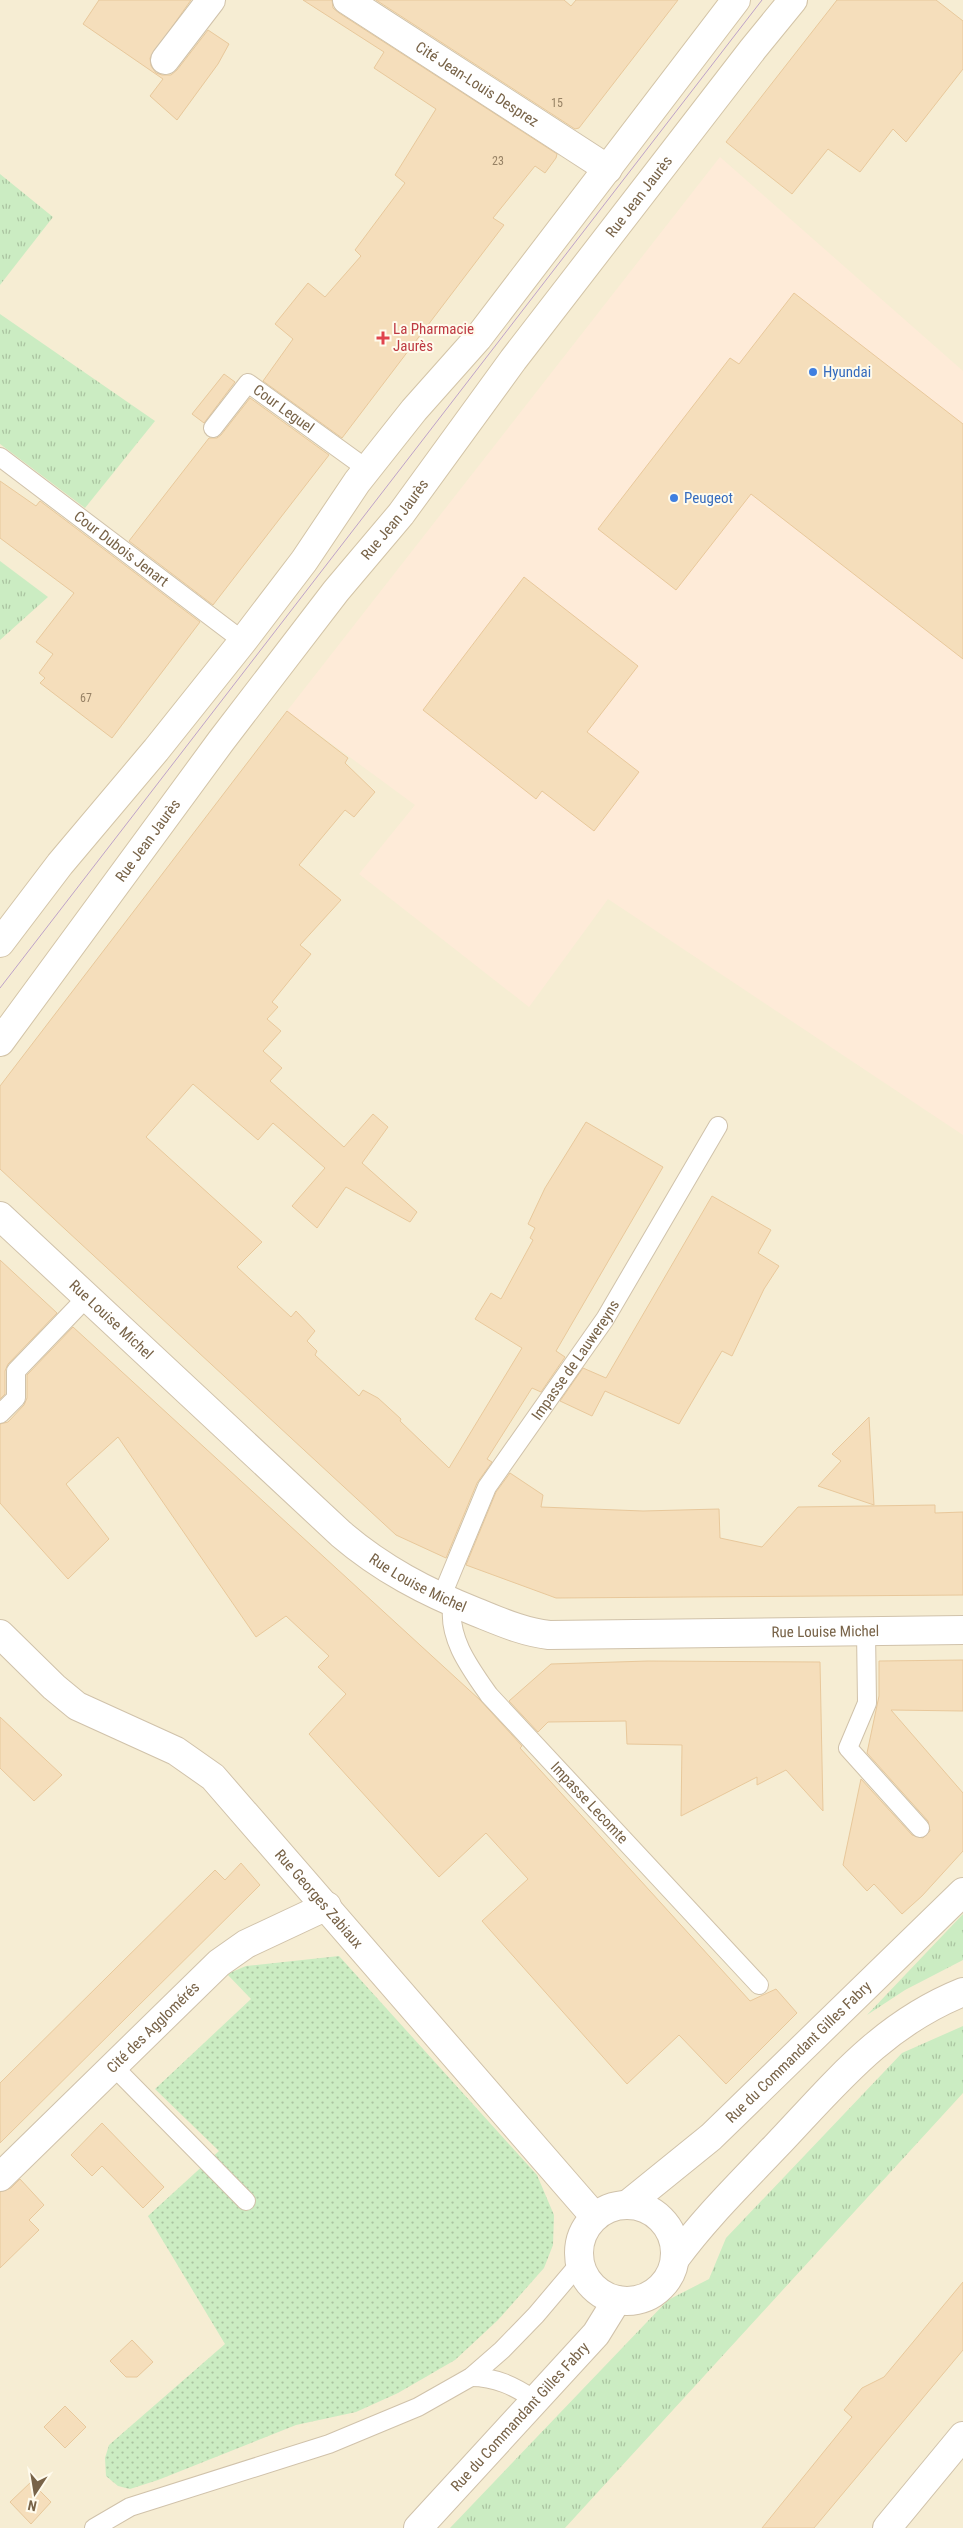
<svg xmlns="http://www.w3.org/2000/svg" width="963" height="2528" font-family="'Roboto Condensed',sans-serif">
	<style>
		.residential { fill: #f6edd3 }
		.commercial { fill: #feebd8 }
		.grass { fill: url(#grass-tufts) }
		.park { fill: url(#park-dots) }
		.building { fill: #f5debb; stroke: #e8c89b }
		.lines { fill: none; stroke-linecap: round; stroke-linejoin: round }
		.service-casing { stroke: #d0c2aa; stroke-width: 20 }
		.minor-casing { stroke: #d0c2aa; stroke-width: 30 }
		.tertiary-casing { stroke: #d0c2aa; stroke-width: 30 }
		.secondary-casing { stroke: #d3c4a7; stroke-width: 30 }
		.service { stroke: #fff; stroke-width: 18 }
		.minor { stroke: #fff; stroke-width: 28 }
		.tertiary { stroke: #fff; stroke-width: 28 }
		.secondary { stroke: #fff; stroke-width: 28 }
		.tram { stroke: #bea2c8; stroke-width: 1 }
		.health-dot { fill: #e0444e; stroke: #fffbed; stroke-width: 2 }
		.shop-dot { fill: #3f7fe0; stroke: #fffbed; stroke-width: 2 }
		.labels { text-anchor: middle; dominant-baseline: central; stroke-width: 4; stroke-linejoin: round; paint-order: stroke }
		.number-label { font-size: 12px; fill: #978265 }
		.street-label { font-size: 15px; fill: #786348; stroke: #fffbed }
		.health-label { font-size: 15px; fill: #be3a42; stroke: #fffbed; text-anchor: start }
		.shop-label { font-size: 15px; fill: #366cbe; stroke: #fffbed; text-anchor: start }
	</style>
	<defs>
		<pattern id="grass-tufts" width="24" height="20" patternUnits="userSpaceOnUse" patternTransform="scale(1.25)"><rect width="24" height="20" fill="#cbecc2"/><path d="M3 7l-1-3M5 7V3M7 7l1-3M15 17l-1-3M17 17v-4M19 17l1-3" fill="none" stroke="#aac3a0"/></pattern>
		<pattern id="park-dots" width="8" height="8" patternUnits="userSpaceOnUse" patternTransform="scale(1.25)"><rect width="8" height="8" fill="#cbecc2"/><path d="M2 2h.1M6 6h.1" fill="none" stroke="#aac3a0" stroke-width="1.8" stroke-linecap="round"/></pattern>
	</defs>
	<rect width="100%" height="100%" fill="#fdf9e5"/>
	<!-- residential -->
	<rect class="residential" x="0" y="0" width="963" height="2528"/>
	<!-- commercial -->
	<polygon class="commercial" points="720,157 963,371 963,1135 608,899 529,1007 359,874 415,805 287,711"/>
	<!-- grass -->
	<g class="grass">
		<polygon points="0,174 53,217 0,285"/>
		<polygon points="0,314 155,421 85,508 0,444"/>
		<polygon points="0,561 48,597 0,640"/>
		<polygon points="963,1914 963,1960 905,1990 867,2015"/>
		<polygon points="963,2026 963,2093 565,2528 450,2528 668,2300 709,2279 726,2238 902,2053"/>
	</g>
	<!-- park -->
	<polygon class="park" points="339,1956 537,2175 554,2215 553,2245 544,2268 498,2320 455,2360 398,2393 356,2412 296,2425 158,2480 130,2489 118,2486 106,2476 105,2458 109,2445 225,2344 148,2216 219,2151 155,2089 251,1999 227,1974 246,1966"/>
	<!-- building -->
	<g class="building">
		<polygon points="99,0 191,0 150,58 151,66 156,73 162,75 171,75 177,70 208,30 229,44 218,64 177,120 150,96 163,79 83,24"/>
		<polygon points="303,0 332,0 333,8 339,13 557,154 556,158 545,173 535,166 493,218 504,225 342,438 263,381 293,339 275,324 308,283 325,297 361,256 355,250 405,183 395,175 436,109 374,68 384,52"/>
		<polygon points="376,0 564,0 571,6 576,0 678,0 579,128 575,129"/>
		<polygon points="837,0 936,0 963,21 963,69 906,142 893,129 860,172 828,149 792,194 726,142"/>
		<polygon points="794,293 963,424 963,659 751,494 676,590 598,529 730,358 739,364"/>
		<polygon points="224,374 235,382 204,423 192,414"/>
		<polygon points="250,398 329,455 213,605 129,541 209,438 217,438 221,435"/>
		<polygon points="0,481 36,506 40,501 200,622 112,738 40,683 45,678 39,673 53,654 36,642 74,593 0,538"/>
		<polygon points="524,577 638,666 587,732 639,772 594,831 542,791 536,799 423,710"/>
		<polygon points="287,711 348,758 345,763 375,792 354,817 345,810 299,865 341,900 300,945 311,954 272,1002 278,1007 267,1019 281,1031 263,1051 282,1068 270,1081 344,1147 373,1114 388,1127 362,1163 417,1212 410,1222 346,1187 317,1228 292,1206 325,1168 273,1123 258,1140 193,1084 146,1137 262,1242 237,1267 291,1317 296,1311 315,1331 307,1341 317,1351 315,1355 359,1396 363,1390 378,1398 401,1419 400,1421 449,1468 522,1348 475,1319 491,1293 501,1299 533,1240 530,1238 535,1228 528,1224 545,1188 586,1122 663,1167 556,1351 565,1357 541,1392 532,1388 487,1459 492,1462 477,1483 446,1558 396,1535 0,1169 0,1086"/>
		<polygon points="712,1196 771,1230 758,1253 779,1266 764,1289 732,1356 722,1351 679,1424 605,1391 592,1416 560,1401 583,1368 606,1378"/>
		<polygon points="0,1260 57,1313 8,1364 5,1371 5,1394 0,1399"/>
		<polygon points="73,1327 480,1700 522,1746 520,1748 750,2001 776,1989 797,2013 726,2084 679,2035 627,2084 482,1921 528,1879 486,1833 439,1877 309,1734 346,1694 318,1667 329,1656 286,1616 256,1637 118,1437 66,1484 109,1539 68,1579 0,1503 0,1424 8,1422 24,1405 27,1398 27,1375"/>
		<polygon points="869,1417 871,1453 874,1505 818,1486 841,1461 832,1454"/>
		<polygon points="510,1473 543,1495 541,1507 643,1511 719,1509 720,1538 762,1547 798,1507 935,1505 935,1513 963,1512 963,1595 556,1598 466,1565 496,1492"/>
		<polygon points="963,1660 963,1711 891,1710 963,1793 963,1851 922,1896 902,1914 874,1884 867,1891 843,1865 861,1779 912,1835 923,1838 930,1831 928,1821 867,1753 879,1696 879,1661"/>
		<polygon points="648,1661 820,1662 823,1811 786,1770 757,1785 757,1777 681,1816 682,1745 627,1744 626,1721 548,1722 538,1732 509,1701 551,1664"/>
		<polygon points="0,1717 62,1775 34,1801 0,1768"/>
		<polygon points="241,1863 260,1885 0,2143 0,2083 215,1870 225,1880"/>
		<polygon points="102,2123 164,2187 143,2208 102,2166 92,2176 71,2155"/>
		<polygon points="20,2179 44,2205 29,2220 39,2230 0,2268 0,2192 11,2188"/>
		<polygon points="963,2282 963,2350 814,2528 762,2528 852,2417 844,2410 862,2388 884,2377"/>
		<polygon points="132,2340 153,2362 137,2377 126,2377 110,2361"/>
		<polygon points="65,2406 86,2427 65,2448 44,2427"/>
		<polygon points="31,2482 51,2502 31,2524 10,2502"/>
	</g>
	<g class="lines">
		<defs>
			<g id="service">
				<path id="s1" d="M213,428L248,383L367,469"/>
				<path id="s2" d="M0,457L243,641"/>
				<polyline points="0,1414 16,1398 16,1371 87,1297"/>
				<path id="s3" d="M441,1598L487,1487L605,1319L718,1126"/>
				<path id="s4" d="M453,1603C446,1636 470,1668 489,1695L759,1985"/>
				<polyline points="866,1631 867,1703 848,1748 920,1828"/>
				<polyline points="114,2067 246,2201"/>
				<path d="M471,2377C496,2377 514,2386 535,2400"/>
				<polyline points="94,2528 130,2507 329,2444 418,2407 471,2377 502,2350 536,2315 580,2263"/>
			</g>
			<g id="minor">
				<path id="s5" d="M347,0L608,169"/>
				<polyline points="165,60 211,0"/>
				<path id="s6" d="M0,1216L341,1534C382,1569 426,1592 476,1612C501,1622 523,1632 549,1635L963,1630"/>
				<path id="s7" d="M0,2177L219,1963L246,1944L327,1906"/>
				<polyline points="887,2528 963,2436"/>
			</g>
			<g id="tertiary">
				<path id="s8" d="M0,1634L54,1687L77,1706L176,1751L213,1777L595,2217"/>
				<path id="s9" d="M627,2205L711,2137L963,1892"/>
				<circle cx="627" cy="2253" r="48"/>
				<path d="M675,2259C705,2218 741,2183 776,2146C835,2084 881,2025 963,1992"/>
				<path id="s10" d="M418,2528L596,2334L617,2300"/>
			</g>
			<g id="secondary">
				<polyline points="0,943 60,864 156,750 243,641 304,561 357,482 414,410 478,338 736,0"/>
				<path id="s11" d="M0,1042L221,741L336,591L401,514L513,360L753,49L793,0"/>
			</g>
		</defs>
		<!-- service casing -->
		<use href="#service" class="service-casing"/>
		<!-- minor casing -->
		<use href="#minor" class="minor-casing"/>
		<!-- tertiary casing -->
		<use href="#tertiary" class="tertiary-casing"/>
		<!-- secondary casing -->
		<use href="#secondary" class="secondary-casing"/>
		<!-- service -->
		<use href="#service" class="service"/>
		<!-- minor -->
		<use href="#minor" class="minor"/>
		<!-- tertiary -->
		<use href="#tertiary" class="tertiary"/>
		<!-- secondary -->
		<use href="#secondary" class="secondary"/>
		<!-- tram -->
		<polyline class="tram" points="0,988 762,0"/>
	</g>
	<!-- markers -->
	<path class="health-dot" d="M380.5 330.5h5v5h5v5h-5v5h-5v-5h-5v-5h5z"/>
	<g class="shop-dot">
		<circle cx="813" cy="372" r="5"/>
		<circle cx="674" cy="498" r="5"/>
	</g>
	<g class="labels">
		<!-- number labels -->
		<g class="number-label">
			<text x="557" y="103">15</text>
			<text x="498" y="161">23</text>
			<text x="86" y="698">67</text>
		</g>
		<!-- street labels -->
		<g class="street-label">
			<text stroke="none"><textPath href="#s5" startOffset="155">Cité Jean-Louis Desprez</textPath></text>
			<text stroke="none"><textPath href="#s11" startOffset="1060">Rue Jean Jaurès</textPath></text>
			<text stroke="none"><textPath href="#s1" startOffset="101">Cour Leguel</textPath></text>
			<text stroke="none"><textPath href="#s11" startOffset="655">Rue Jean Jaurès</textPath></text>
			<text stroke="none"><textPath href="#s2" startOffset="152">Cour Dubois Jenart</textPath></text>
			<text stroke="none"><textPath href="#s11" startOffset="250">Rue Jean Jaurès</textPath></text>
			<text stroke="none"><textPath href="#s6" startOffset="152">Rue Louise Michel</textPath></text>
			<text stroke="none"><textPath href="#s3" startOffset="275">Impasse de Lauwereyns</textPath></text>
			<text stroke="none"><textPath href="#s6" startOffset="558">Rue Louise Michel</textPath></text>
			<text stroke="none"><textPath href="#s6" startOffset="976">Rue Louise Michel</textPath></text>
			<text stroke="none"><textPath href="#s4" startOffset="249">Impasse Lecomte</textPath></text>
			<text stroke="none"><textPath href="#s8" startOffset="421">Rue Georges Zabiaux</textPath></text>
			<text stroke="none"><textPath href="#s7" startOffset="214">Cité des Agglomérés</textPath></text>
			<text stroke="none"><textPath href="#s9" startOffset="230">Rue du Commandant Gilles Fabry</textPath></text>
			<text stroke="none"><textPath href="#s10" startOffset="151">Rue du Commandant Gilles Fabry</textPath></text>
		</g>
		<!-- health labels -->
		<g class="health-label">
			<text x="393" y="329">La Pharmacie<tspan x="393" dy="17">Jaurès</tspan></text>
		</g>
		<!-- shop labels -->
		<g class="shop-label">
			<text x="823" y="372">Hyundai</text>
			<text x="684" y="498">Peugeot</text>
		</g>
	</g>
	<!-- north arrow -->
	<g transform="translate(35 2493) rotate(192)" stroke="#fffbed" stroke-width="4" paint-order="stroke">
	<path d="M0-4L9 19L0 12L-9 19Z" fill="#786348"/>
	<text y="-8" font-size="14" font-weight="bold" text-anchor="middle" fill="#786348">N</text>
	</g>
</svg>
